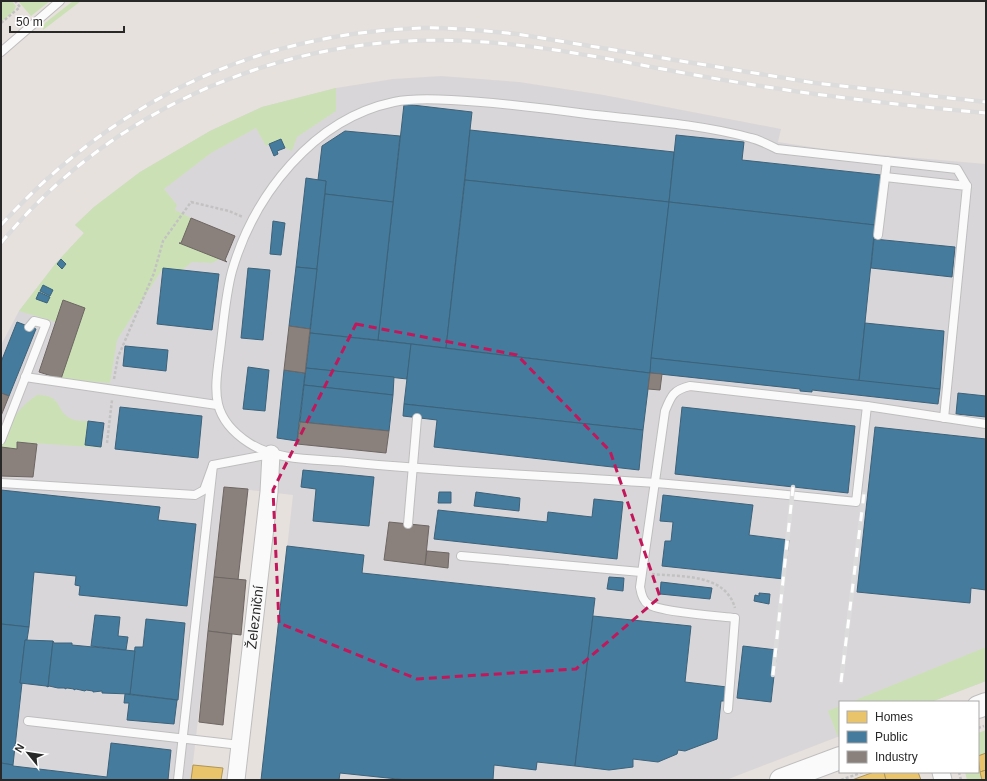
<svg xmlns="http://www.w3.org/2000/svg" width="987" height="781" font-family="Helvetica,sans-serif">
	<style>
		.industrial { fill: #d9d6d9 }
		.green { fill: #cbe1b5 }
		.homes { fill: #e9c46a; stroke: #af9556 }
		.public { fill: #457b9d; stroke: #3c627a }
		.industry { fill: #8a817c; stroke: #6d6663 }
		.lines { fill: none; stroke-linecap: round; stroke-linejoin: round }
		.lane-casing { stroke: #bfbebf; stroke-width: 10 }
		.street-casing { stroke: #bfbebf; stroke-width: 19 }
		.secondary-casing { stroke: #bfbebf; stroke-width: 24 }
		.path { stroke: #c3c2c2; stroke-width: 2.5; stroke-dasharray: 3 2; stroke-linecap: butt }
		.lane { stroke: #fbfafa; stroke-width: 8 }
		.street { stroke: #fbfafa; stroke-width: 17 }
		.secondary { stroke: #fbfafa; stroke-width: 22 }
		.rail-casing { stroke: #dcdcdd; stroke-width: 4.5 }
		.rail { stroke: #fff; stroke-width: 3; stroke-dasharray: 9; stroke-linecap: butt }
		.marked { fill: none; stroke: #c2185b; stroke-width: 3; stroke-dasharray: 8 5; stroke-linejoin: round }
		.labels { text-anchor: middle; dominant-baseline: central; stroke-width: 4; stroke-linejoin: round; paint-order: stroke }
		.street-label { font-size: 14px; fill: #282828; stroke: #fff }
	</style>
	<rect width="100%" height="100%" fill="#e6e1dd"/>
	<!-- industrial -->
	<polygon class="industrial" points="441,76 519,82 604,95 781,129 778,142 837,151 986,164 986,681 931,702 840,702 840,736 726,780 261,780 293,495 225,487 191,780 1,780 1,345 19,311 56,263 84,233 75,225 94,207 140,172 210,131 262,107 336,88 393,79"/>
	<!-- green -->
	<g class="green">
		<polygon points="1,1 12,1 16,6 14,11 1,22"/>
		<polygon points="18,1 50,1 31,16"/>
		<polygon points="73,1 81,1 43,30 43,27 45,23"/>
		<polygon points="336,88 336,111 297,137 292,151 285,148 281,139 266,146 256,128 211,153 164,189 177,205 175,210 191,218 181,243 179,243 220,259 212,263 192,262 182,270 163,268 117,340 110,383 61,379 85,308 63,300 56,322 19,311 56,263 84,233 75,225 94,207 140,172 210,131 262,107"/>
		<path d="M37,395C65,395 54,412 72,419C76,421 83,421 88,421L85,445L105,448L18,442L17,449L1,447C6,425 19,407 37,395Z"/>
		<polygon points="986,647 986,681 931,702 851,702"/>
		<polygon points="840,706 840,736 838,737 828,711"/>
		<polygon points="986,730 986,780 967,780 965,772 978,772 978,733"/>
	</g>
	<!-- homes -->
	<g class="homes">
		<polygon points="986,753 986,770 980,772 978,756"/>
		<polygon points="193,765 223,768 221,780 191,780"/>
		<polygon points="986,770 986,780 982,780 980,772"/>
		<polygon points="874,772 884,772 886,780 852,780"/>
		<polygon points="884,772 918,772 921,780 886,780"/>
	</g>
	<!-- public -->
	<g class="public">
		<polygon points="404,104 472,112 446,348 378,340"/>
		<polygon points="470,130 674,152 669,202 465,180"/>
		<polygon points="345,131 400,136 393,202 325,194 326,181 318,180 322,146"/>
		<polygon points="676,135 744,142 742,160 881,175 875,225 669,202"/>
		<polygon points="281,139 285,148 277,151 278,154 274,156 269,144"/>
		<polygon points="306,178 326,181 317,269 296,267"/>
		<polygon points="465,180 669,202 650,373 446,348"/>
		<polygon points="325,194 393,202 378,340 310,333"/>
		<polygon points="669,202 875,225 859,381 651,358"/>
		<polygon points="273,221 285,223 281,255 270,254"/>
		<polygon points="874,239 955,247 952,277 871,268"/>
		<polygon points="61,259 66,264 62,269 57,264"/>
		<polygon points="296,267 317,269 310,329 289,326"/>
		<polygon points="163,268 219,274 212,330 157,324"/>
		<polygon points="248,268 270,270 263,340 241,338"/>
		<polygon points="43,285 53,290 50,296 40,291"/>
		<polygon points="39,292 50,297 47,303 36,299"/>
		<polygon points="17,322 36,329 9,396 1,393 1,362"/>
		<polygon points="865,323 944,331 940,389 859,381"/>
		<polygon points="310,333 411,344 407,379 306,368"/>
		<polygon points="411,344 650,373 643,430 404,404"/>
		<polygon points="125,346 168,350 166,371 123,366"/>
		<polygon points="651,358 940,389 938,404 812,390 812,392 800,391 800,389 650,373"/>
		<polygon points="248,367 269,370 265,411 243,409"/>
		<polygon points="306,368 394,377 393,395 304,385"/>
		<polygon points="284,370 305,373 297,441 277,438"/>
		<polygon points="304,385 393,395 389,431 300,422"/>
		<polygon points="958,393 986,396 986,417 956,414"/>
		<polygon points="404,404 643,430 639,470 434,447 437,420 403,416"/>
		<polygon points="120,407 202,416 198,458 115,449"/>
		<polygon points="682,407 855,426 848,493 675,474"/>
		<polygon points="88,421 104,423 101,447 85,445"/>
		<polygon points="875,427 986,439 986,590 971,588 970,603 857,592"/>
		<polygon points="303,470 374,477 369,526 313,521 316,489 301,487"/>
		<polygon points="1,490 160,507 158,520 196,524 187,606 79,595 80,586 75,585 76,576 34,572 29,627 1,624"/>
		<polygon points="439,492 451,492 451,503 438,503"/>
		<polygon points="476,492 520,498 519,511 474,506"/>
		<polygon points="663,495 753,505 749,535 789,540 784,579 662,566 665,541 671,541 673,522 660,521"/>
		<polygon points="594,499 623,502 617,559 434,539 438,510 547,522 548,512 592,517"/>
		<polygon points="287,546 364,555 362,573 595,598 575,766 537,762 536,770 494,765 493,780 407,780 340,773 339,780 261,780"/>
		<polygon points="609,577 624,578 623,591 607,589"/>
		<polygon points="661,582 712,588 710,599 660,594"/>
		<polygon points="759,593 770,594 769,604 754,601 755,595 759,596"/>
		<polygon points="95,615 120,617 118,636 128,637 126,650 91,646"/>
		<polygon points="593,616 691,626 685,682 727,687 725,701 721,701 717,739 685,751 678,750 677,754 658,762 633,759 633,767 609,770 575,766"/>
		<polygon points="146,619 185,623 178,700 130,694 135,647 143,647"/>
		<polygon points="1,624 29,627 27,640 25,640 20,683 22,683 13,765 1,763"/>
		<polygon points="25,640 53,641 48,687 46,686 20,683"/>
		<polygon points="53,641 54,643 72,643 72,645 135,651 130,694 102,693 102,691 93,692 93,691 86,690 85,691 76,689 74,690 74,689 67,688 65,689 65,688 58,688 49,686 48,687"/>
		<polygon points="743,646 777,650 771,702 737,698"/>
		<polygon points="125,694 177,700 174,724 127,720 129,703 124,703"/>
		<polygon points="111,743 171,750 168,780 1,780 1,763 13,765 13,766 107,777"/>
	</g>
	<!-- industry -->
	<g class="industry">
		<polygon points="191,218 235,236 225,260 227,262 179,243 181,243"/>
		<polygon points="63,300 85,308 61,379 39,372"/>
		<polygon points="289,326 310,329 305,373 284,370"/>
		<polygon points="650,373 662,374 660,390 648,389"/>
		<polygon points="1,393 9,396 1,416"/>
		<polygon points="300,422 389,431 386,453 297,444"/>
		<polygon points="17,442 37,444 33,477 1,476 1,447 17,449"/>
		<polygon points="224,487 248,489 238,580 214,577"/>
		<polygon points="389,522 429,526 425,565 384,560"/>
		<polygon points="427,551 449,553 448,568 425,565"/>
		<polygon points="214,577 246,580 241,635 208,631"/>
		<polygon points="208,631 232,634 223,725 199,722"/>
	</g>
	<g class="lines">
		<defs>
			<g id="lane">
				<polyline points="1,52 60,1"/>
				<polyline points="885,177 967,186 944,418"/>
				<polyline points="878,235 887,161"/>
				<polyline points="25,377 217,405"/>
				<path d="M867,406L856,502C785,495 713,487 641,482C543,475 445,472 347,462C315,459 277,461 249,443C206,415 216,386 221,342C224,318 226,293 232,271C254,195 313,119 394,102C412,98 433,99 451,100C497,102 542,108 587,114C639,120 701,124 751,138C760,140 769,145 777,149L957,169L967,186"/>
				<polyline points="1,440 46,324 34,321 29,327"/>
				<polyline points="1,483 195,495 204,490 213,465 271,454"/>
				<polyline points="408,524 417,418"/>
				<polyline points="461,556 641,572"/>
				<path d="M728,709L735,618C718,616 659,612 648,604C643,601 641,593 640,587L665,411C671,396 673,390 690,386L867,406L986,424"/>
				<polyline points="28,721 240,745"/>
				<polyline points="178,780 213,465"/>
			</g>
			<g id="street">
				<polyline points="941,772 943,780"/>
				<path id="s1" d="M236,780L269,492L271,454"/>
			</g>
			<g id="secondary">
				<polyline points="978,707 986,704"/>
				<polyline points="781,780 840,758"/>
			</g>
		</defs>
		<!-- lane casing -->
		<use href="#lane" class="lane-casing"/>
		<!-- street casing -->
		<use href="#street" class="street-casing"/>
		<!-- secondary casing -->
		<use href="#secondary" class="secondary-casing"/>
		<!-- path -->
		<g class="path">
			<polyline points="1,23 20,7 15,1"/>
			<polyline points="114,379 118,357 154,273 163,241 191,202 229,211 243,217"/>
			<polyline points="107,443 112,400"/>
			<path d="M652,574C681,577 725,573 735,608"/>
			<polyline points="978,728 984,726"/>
			<polyline points="959,772 961,780"/>
			<polyline points="841,780 863,772"/>
		</g>
		<!-- lane -->
		<use href="#lane" class="lane"/>
		<!-- street -->
		<use href="#street" class="street"/>
		<!-- secondary -->
		<use href="#secondary" class="secondary"/>
		<defs>
			<g id="rail">
				<path d="M1,225C113,102 253,34 421,28C453,27 485,31 517,34L815,83L986,102"/>
				<path d="M1,243C115,104 290,32 468,41C554,45 639,66 724,80C811,95 898,105 986,113"/>
				<polyline points="773,675 793,487"/>
				<polyline points="841,682 864,494"/>
			</g>
		</defs>
		<!-- rail casing -->
		<use href="#rail" class="rail-casing"/>
		<!-- rail -->
		<use href="#rail" class="rail"/>
	</g>
	<!-- marked area -->
	<path class="marked" d="M356,324L517,355L610,451L660,597L576,669L417,679L279,623L273,490Z"/>
	<g class="labels">
		<!-- street labels -->
		<g class="street-label">
			<text stroke="none"><textPath href="#s1" startOffset="164">Železniční</textPath></text>
		</g>
	</g>
	<!-- border -->
	<rect width="987" height="781" fill="none" stroke="#282828" stroke-width="4"/>
	<!-- legend -->
	<rect x="839" y="701" width="140" height="72" fill="#ffffff" stroke="#a9a9a9"/>
	<rect x="847" y="711" width="20" height="12" fill="#e9c46a" stroke="#a9a9a9"/>
	<text x="875" y="721" font-size="12" fill="#282828">Homes</text>
	<rect x="847" y="731" width="20" height="12" fill="#457b9d" stroke="#a9a9a9"/>
	<text x="875" y="741" font-size="12" fill="#282828">Public</text>
	<rect x="847" y="751" width="20" height="12" fill="#8a817c" stroke="#a9a9a9"/>
	<text x="875" y="761" font-size="12" fill="#282828">Industry</text>
	<!-- north arrow -->
	<g transform="translate(28 753) rotate(300)" stroke="#ffffff" stroke-width="3" paint-order="stroke">
	<path d="M0-3L7 15L0 10L-7 15Z" fill="#282828"/>
	<text y="-6" font-size="11" font-weight="bold" text-anchor="middle" fill="#282828">N</text>
	</g>
	<!-- scale -->
	<path d="M10 26v6h114v-6" fill="none" stroke="#282828" stroke-width="2"/>
	<text x="16" y="26" font-size="12" fill="#282828" stroke="#ffffff" stroke-width="3" paint-order="stroke">50 m</text>
</svg>
